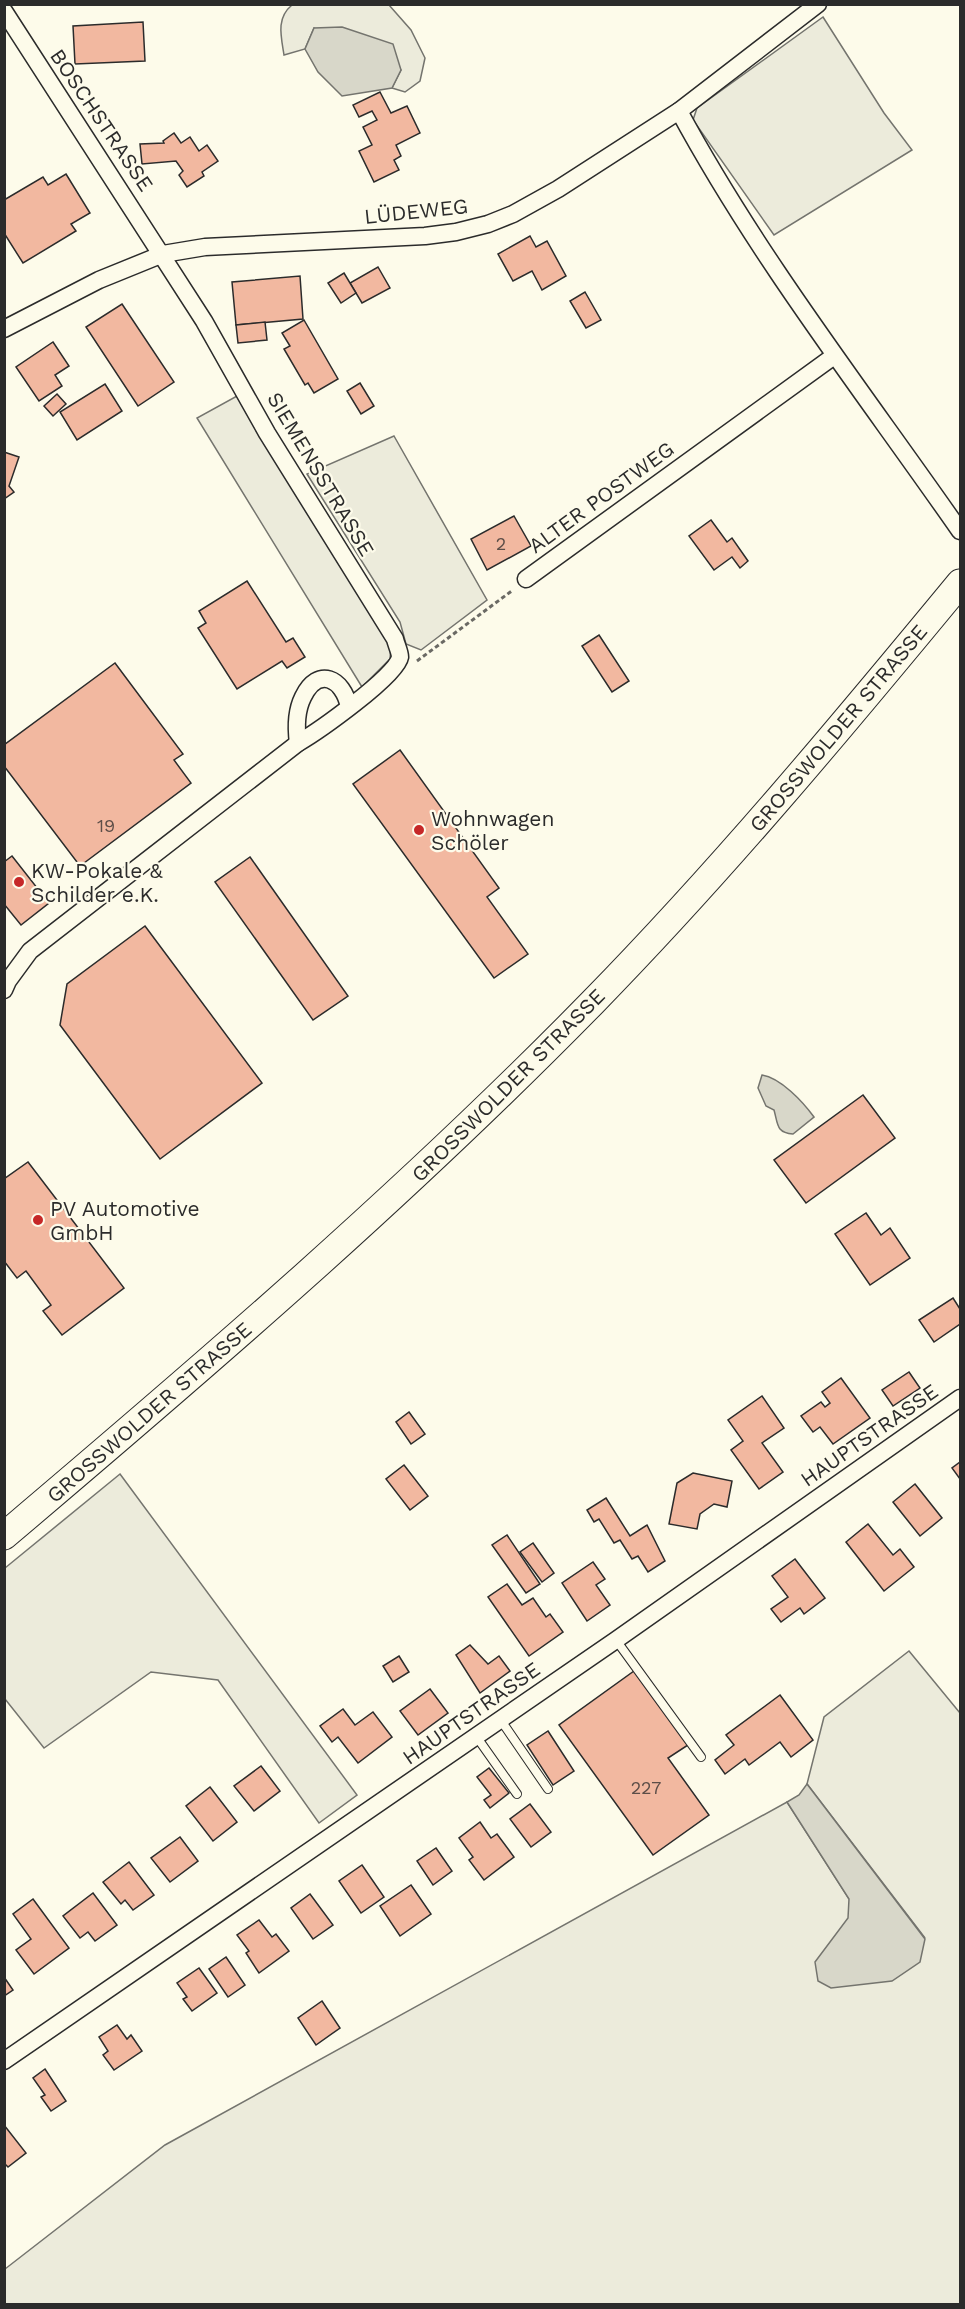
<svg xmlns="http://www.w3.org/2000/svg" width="965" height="2309" font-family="'Work Sans',sans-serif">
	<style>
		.green { fill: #ecebdb; stroke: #74746e; stroke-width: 1.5 }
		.water { fill: #d8d7c9; stroke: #74746e; stroke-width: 1.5 }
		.building { fill: #f2b8a0; stroke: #2b2b2b; stroke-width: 1.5 }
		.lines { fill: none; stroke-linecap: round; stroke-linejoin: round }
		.lane-casing { stroke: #2b2b2b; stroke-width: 10 }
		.street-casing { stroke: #2b2b2b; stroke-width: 19 }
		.primary-casing { stroke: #2b2b2b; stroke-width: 29 }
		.path { stroke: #6a6964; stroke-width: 3; stroke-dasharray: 4.5 3; stroke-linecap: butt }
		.lane { stroke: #fdfbea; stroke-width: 8 }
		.street { stroke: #fdfbea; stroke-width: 16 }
		.primary { stroke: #fdfbea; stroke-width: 27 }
		.poi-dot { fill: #c62828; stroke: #fdfbea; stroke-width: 2 }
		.labels { text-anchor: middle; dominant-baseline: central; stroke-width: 4.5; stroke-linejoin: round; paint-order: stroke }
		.number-label { font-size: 18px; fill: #5d4e48 }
		.street-label { font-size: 21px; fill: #2b2b2b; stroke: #fdfbea }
		.poi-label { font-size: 21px; fill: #2b2b2b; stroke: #fdfbea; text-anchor: start }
	</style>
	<rect width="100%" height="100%" fill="#fdfbea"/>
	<!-- green -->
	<g class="green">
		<path d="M292,5H389L411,30L425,58L420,81L405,92L392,88L401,70L314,28L305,49L284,55C281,36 276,18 292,5Z"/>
		<polygon points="823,17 884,113 912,150 774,235 693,120 697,108"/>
		<polygon points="237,396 391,645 390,659 362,687 197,418"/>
		<polygon points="394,436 487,600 421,650 406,644 400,622 307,474"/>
		<polygon points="120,1474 357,1795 319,1823 218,1680 151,1672 44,1748 5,1699 5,1568"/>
		<polygon points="909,1651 960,1713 960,2304 5,2304 5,2269 165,2145 787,1802 849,1899 925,1938 807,1784 824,1717"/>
	</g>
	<!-- water -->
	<g class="water">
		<polygon points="342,27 393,44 401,70 392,88 342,96 318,72 305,49 314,28"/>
		<path d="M762,1075C781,1078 803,1102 814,1117L793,1134C776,1133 778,1124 774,1110L766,1106L758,1088Z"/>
		<polygon points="807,1784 925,1939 920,1962 892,1981 831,1988 818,1981 815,1962 848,1918 849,1899 787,1802 799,1795"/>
	</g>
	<!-- building -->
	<g class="building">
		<polygon points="143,22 145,61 75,64 73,26"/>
		<polygon points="380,92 391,113 407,106 420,133 396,145 401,156 394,160 399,170 374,182 359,151 372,145 363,127 377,120 372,111 359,117 353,105"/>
		<polygon points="174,133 181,143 190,137 199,151 207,145 218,161 202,172 204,176 187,187 179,175 183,171 176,161 142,164 140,144 164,143 163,141"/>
		<polygon points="66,174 90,213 71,224 76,231 23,263 4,233 4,200 43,177 48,185"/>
		<polygon points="530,236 536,247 547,241 566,276 542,290 532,271 513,281 498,254"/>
		<polygon points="378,267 390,288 362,303 350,283"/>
		<polygon points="344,273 356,293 341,303 328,283"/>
		<polygon points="300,276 303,319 236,325 232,282"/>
		<polygon points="585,292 601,320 586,328 570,301"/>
		<polygon points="122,304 174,382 138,406 86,327"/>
		<polygon points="304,320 338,379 314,393 308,383 305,385 284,349 290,346 282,333"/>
		<polygon points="265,322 267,340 238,343 236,325"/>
		<polygon points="53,342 69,366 55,375 62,386 39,401 16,367"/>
		<polygon points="360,383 374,406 361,414 347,391"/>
		<polygon points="105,384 122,411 77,440 60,412"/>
		<polygon points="57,394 66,404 53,416 44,406"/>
		<polygon points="4,452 19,457 9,486 14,492 4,499"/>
		<polygon points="514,516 531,546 487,570 471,539"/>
		<polygon points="711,520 727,542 732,538 748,561 740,568 732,557 714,570 689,536"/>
		<polygon points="247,581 286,642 293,638 305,657 287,668 282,661 237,689 198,628 206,623 199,611"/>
		<polygon points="599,635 629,681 612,692 582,646"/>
		<polygon points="115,663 183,754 174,760 191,783 80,866 4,766 4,745"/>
		<polygon points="400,750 499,888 487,897 528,954 494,978 353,784"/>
		<polygon points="12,856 49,903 21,925 4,904 4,862"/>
		<polygon points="250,857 348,996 313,1020 215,882"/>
		<polygon points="145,926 262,1083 160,1159 60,1025 67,984"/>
		<polygon points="863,1095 895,1138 806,1203 774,1160"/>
		<polygon points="28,1162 124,1288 62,1335 43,1311 51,1305 26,1271 17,1278 4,1261 4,1179"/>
		<polygon points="866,1213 881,1235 890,1228 910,1258 870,1285 835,1234"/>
		<polygon points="953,1298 960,1309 960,1324 934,1342 919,1320"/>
		<polygon points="909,1372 920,1388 893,1406 882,1390"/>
		<polygon points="841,1378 870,1418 833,1444 820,1427 813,1432 801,1416 821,1402 825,1407 830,1403 822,1392"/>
		<polygon points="762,1396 784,1428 762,1443 783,1472 759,1489 731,1450 743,1441 728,1420"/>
		<polygon points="409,1412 425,1434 411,1444 396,1422"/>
		<polygon points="960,1462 960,1479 952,1468"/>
		<polygon points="404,1465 428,1496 410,1510 386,1479"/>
		<polygon points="693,1473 732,1481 727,1507 714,1504 700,1514 697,1529 669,1524 677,1483"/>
		<polygon points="915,1484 942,1518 920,1536 893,1502"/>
		<polygon points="606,1498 630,1536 647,1525 665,1561 648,1572 638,1556 632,1559 620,1540 614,1543 599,1519 594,1522 587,1510"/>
		<polygon points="868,1524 893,1555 900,1549 914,1567 884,1591 846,1542"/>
		<polygon points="507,1535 540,1584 526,1593 492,1545"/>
		<polygon points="533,1543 554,1573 542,1582 520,1552"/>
		<polygon points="795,1559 825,1598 804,1614 800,1608 781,1622 771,1609 788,1597 772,1576"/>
		<polygon points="593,1562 605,1579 596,1585 610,1605 587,1621 562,1583"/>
		<polygon points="507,1584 522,1605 533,1598 546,1617 550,1614 563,1632 529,1656 488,1597"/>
		<polygon points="470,1645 488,1664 499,1656 510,1671 480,1693 456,1655"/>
		<polygon points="399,1656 409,1672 393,1682 383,1666"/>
		<polygon points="634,1671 688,1745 668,1758 709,1815 653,1855 559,1725"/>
		<polygon points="430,1689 448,1713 418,1735 400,1711"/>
		<polygon points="780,1695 813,1740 791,1757 780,1742 749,1765 745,1759 725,1774 715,1760 734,1745 726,1735"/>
		<polygon points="343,1709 355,1725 373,1712 392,1737 358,1763 338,1737 332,1742 320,1726"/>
		<polygon points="548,1731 574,1771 553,1785 527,1745"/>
		<polygon points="261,1766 280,1791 254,1811 234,1786"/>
		<polygon points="489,1768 509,1793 490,1808 484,1800 491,1795 477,1777"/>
		<polygon points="210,1787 237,1822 213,1841 186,1806"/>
		<polygon points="530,1804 551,1832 531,1847 510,1819"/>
		<polygon points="480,1822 491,1838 497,1834 514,1857 484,1880 469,1860 473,1857 459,1838"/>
		<polygon points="180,1837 198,1861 170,1882 151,1858"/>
		<polygon points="436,1848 452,1871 433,1885 417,1861"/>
		<polygon points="129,1862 154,1895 133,1910 125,1900 121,1904 103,1882"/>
		<polygon points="362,1865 384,1897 361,1913 339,1881"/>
		<polygon points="411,1885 431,1914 400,1936 380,1906"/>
		<polygon points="93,1893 117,1925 95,1941 88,1932 80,1938 63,1916"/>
		<polygon points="310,1894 333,1925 313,1939 291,1908"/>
		<polygon points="33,1899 69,1948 34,1974 16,1950 31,1939 13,1914"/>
		<polygon points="259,1920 272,1937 276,1934 289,1951 259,1973 246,1953 249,1951 237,1935"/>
		<polygon points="226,1957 245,1985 228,1997 209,1969"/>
		<polygon points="199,1968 217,1993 192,2011 183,1999 187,1997 177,1983"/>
		<polygon points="4,1977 13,1990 4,1996"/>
		<polygon points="322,2001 340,2028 316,2045 298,2018"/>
		<polygon points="117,2025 127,2039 131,2035 142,2051 114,2070 103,2055 108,2051 99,2037"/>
		<polygon points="45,2069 66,2101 51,2111 41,2097 45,2095 33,2078"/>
		<polygon points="4,2125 26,2153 8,2167 4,2163"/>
	</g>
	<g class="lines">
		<defs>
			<g id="lane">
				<polyline points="616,1640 701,1757"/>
				<polyline points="500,1719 548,1789"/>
				<polyline points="476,1736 517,1794"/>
			</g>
			<g id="street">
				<path d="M4,11L204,321L267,433L395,639C396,644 400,652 400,657C397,676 317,732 298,743L30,951L8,981L4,990"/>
				<path d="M679,111C759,259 864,393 960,531"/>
				<polyline points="4,329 99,280 163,254 205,247 425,236 456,232 488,224 513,214 558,189 679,111 818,4"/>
				<polyline points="526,579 834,356"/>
				<path d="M298,743C296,728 296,711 303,697C318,666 343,678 349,707"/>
				<polyline points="4,2061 616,1640 960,1398"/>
			</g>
			<path id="primary" d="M4,1536C207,1364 407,1192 593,1002C723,869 842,726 960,583"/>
		</defs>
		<!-- lane casing -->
		<use href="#lane" class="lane-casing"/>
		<!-- street casing -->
		<use href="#street" class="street-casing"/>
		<!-- primary casing -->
		<use href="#primary" class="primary-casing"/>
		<!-- path -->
		<polyline class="path" points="417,661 513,590"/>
		<!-- lane -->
		<use href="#lane" class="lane"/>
		<!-- street -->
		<use href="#street" class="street"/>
		<!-- primary -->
		<use href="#primary" class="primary"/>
	</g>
	<!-- markers -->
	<g class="poi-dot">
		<circle cx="419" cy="830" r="6"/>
		<circle cx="19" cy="882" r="6"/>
		<circle cx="38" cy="1220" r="6"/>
	</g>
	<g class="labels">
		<!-- number labels -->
		<g class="number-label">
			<text x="501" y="543">2</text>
			<text x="106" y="825">19</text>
			<text x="646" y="1787">227</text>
		</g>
		<!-- street labels -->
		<g class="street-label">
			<text transform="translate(102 120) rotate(56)">BOSCHSTRASSE</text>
			<text transform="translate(416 211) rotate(-6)">LÜDEWEG</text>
			<text transform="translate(321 474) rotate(59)">SIEMENSSTRASSE</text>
			<text transform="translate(601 497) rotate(-36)">ALTER POSTWEG</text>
			<text transform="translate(838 728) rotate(-50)">GROSSWOLDER STRASSE</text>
			<text transform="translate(508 1085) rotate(-45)">GROSSWOLDER STRASSE</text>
			<text transform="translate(149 1412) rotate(-41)">GROSSWOLDER STRASSE</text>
			<text transform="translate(869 1435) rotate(-35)">HAUPTSTRASSE</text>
			<text transform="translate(471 1713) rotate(-35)">HAUPTSTRASSE</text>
		</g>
		<!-- poi labels -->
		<g class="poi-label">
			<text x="431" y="818">Wohnwagen<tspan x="431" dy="24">Schöler</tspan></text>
			<text x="31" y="870">KW-Pokale &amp;<tspan x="31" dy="24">Schilder e.K.</tspan></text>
			<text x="50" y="1208">PV Automotive<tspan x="50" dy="24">GmbH</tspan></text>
		</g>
	</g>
	<!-- border -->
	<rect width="965" height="2309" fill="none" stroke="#2b2b2b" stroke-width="12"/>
</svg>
